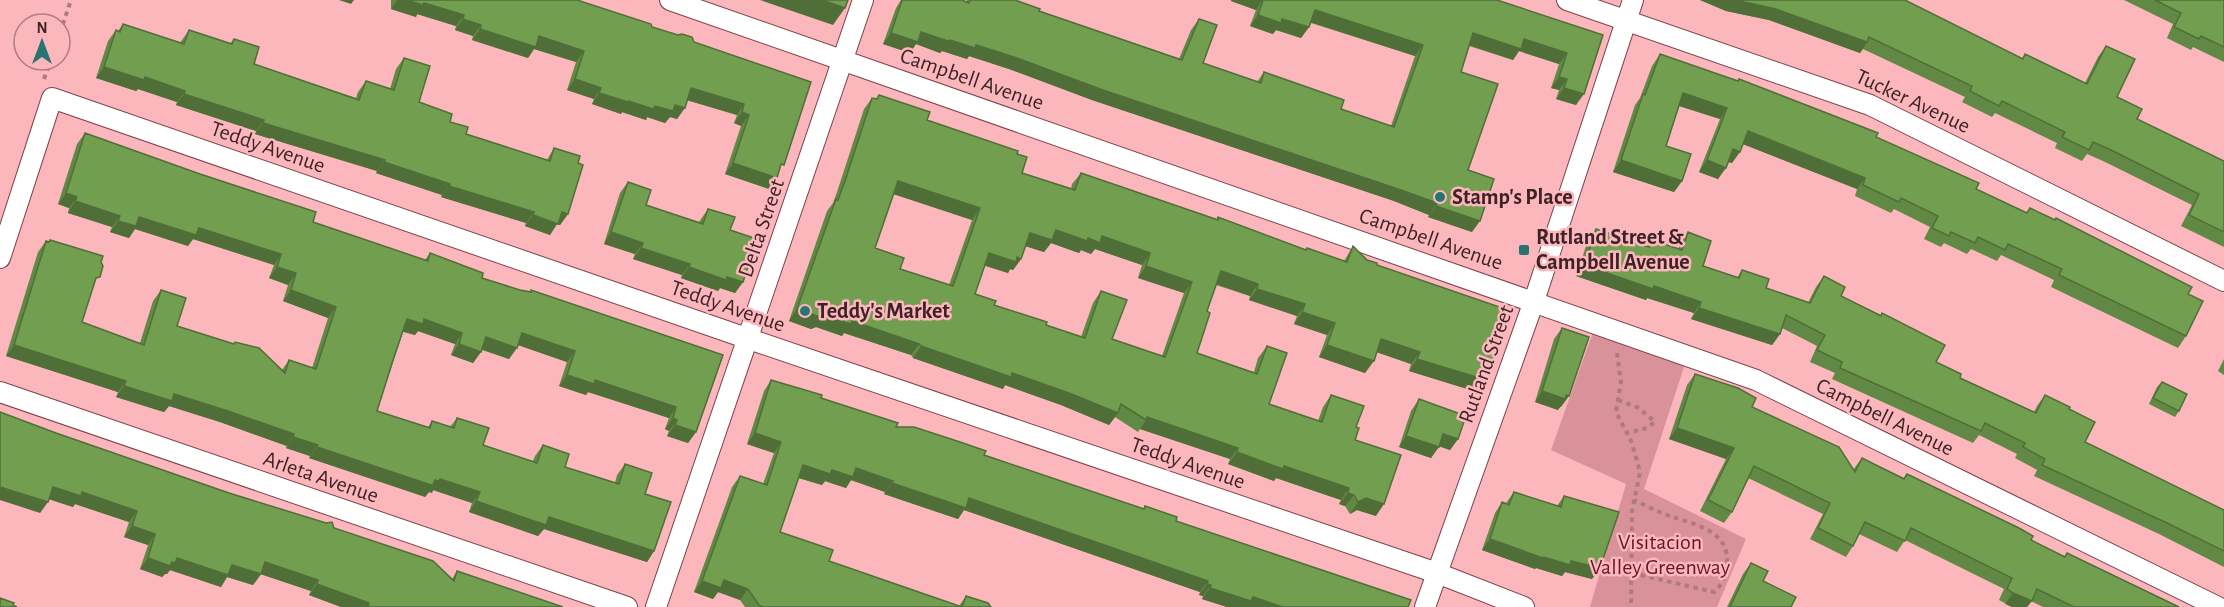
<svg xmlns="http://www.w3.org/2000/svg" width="2224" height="607" font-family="'Alegreya Sans',sans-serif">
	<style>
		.park { fill: #d9929a }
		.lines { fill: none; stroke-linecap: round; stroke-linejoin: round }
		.minor-casing { stroke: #7d4249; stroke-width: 22 }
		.path { stroke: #ad7a7f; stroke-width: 4; stroke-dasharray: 4.5 4.5; stroke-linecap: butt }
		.minor { stroke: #fff; stroke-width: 20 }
		.wall { fill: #628845; fill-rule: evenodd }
		.shaded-wall { fill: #506f38 }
		.building { fill: #729e50; stroke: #506f38; stroke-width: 1.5; fill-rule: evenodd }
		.poi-dot { fill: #297372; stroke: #fcb7bd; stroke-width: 2 }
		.labels { text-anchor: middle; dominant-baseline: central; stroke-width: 5; stroke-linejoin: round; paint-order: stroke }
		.street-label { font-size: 22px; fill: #3d2326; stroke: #fcb7bd }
		.poi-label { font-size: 22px; font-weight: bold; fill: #3d2326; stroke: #fcb7bd; text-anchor: start }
		.park-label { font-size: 22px; fill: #691428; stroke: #fcb7bd }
	</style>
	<rect width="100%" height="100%" fill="#fcb7bd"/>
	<!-- park -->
	<polygon class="park" points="1593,332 1685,364 1644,489 1746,539 1717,607 1590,607 1626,484 1551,450"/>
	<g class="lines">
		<defs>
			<g id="minor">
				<polyline points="670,0 1756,380 2218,607"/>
				<polyline points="1567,0 1870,105 2224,281"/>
				<polyline points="0,258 52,98 749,339 1437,573 1524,607"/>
				<polyline points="0,392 627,607"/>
				<polyline points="656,607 863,0"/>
				<polyline points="1425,607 1534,301 1633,0"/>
			</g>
		</defs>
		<!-- minor casing -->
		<use href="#minor" class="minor-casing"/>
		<!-- path -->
		<g class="path">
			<polyline points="60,33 71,0"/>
			<polyline points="44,79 51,60"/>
			<polyline points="1617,353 1621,382 1616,412 1632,443 1640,472 1632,511 1631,607"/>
			<polyline points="1618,400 1639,408 1655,422 1647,428 1627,433"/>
			<path d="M1632,573L1714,592C1724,582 1725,579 1727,564C1730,532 1697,525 1673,517C1660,513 1647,506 1634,500"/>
		</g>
		<!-- minor -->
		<use href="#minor" class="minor"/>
	</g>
	<!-- wall -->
	<g class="wall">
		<polygon points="391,0 577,0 694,42 811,82 778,173 769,189 725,174 741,126 734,123 737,115 687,100 677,119 670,117 665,123 647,117 646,120 622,112 621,114 592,104 594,99 567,90 576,62 534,49 528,58 472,40 473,36 455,30 456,26 417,14 416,17 391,9"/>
		<polygon points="901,0 962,0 966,2 967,0 1015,0 1039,11 1179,59 1191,30 1199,19 1203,63 1257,82 1264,72 1341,109 1391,126 1415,56 1311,23 1309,27 1301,38 1276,30 1273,34 1250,26 1256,10 1231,1 1231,0 1497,0 1603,35 1576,105 1556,99 1559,90 1551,88 1559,64 1519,51 1513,60 1469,46 1461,72 1472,232 1428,217 1429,215 1394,201 1092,100 1009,69 969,56 967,59 942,51 940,53 916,44 910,53 883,44 896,8"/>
		<polygon points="1700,0 1905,0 2022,59 2025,54 2085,83 2098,57 2106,46 2117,97 2137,119 2224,161 2224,247 2181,226 2192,205 2103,161 2087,154 2082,161 2055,148 2057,143 1995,113 1992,117 1962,102 1965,97 1863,49 1860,53 1769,20 1726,11"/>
		<polygon points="2124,0 2224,0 2224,62 2193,47 2191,50 2167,38 2173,24"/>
		<polygon points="123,24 180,43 189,30 230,44 234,39 254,64 356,98 358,92 366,81 390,89 396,69 404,58 419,102 450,122 466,134 547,160 554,148 578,163 568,214 560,225 557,224 550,235 525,226 526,223 441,197 442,195 376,173 377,171 255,134 256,131 176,105 177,102 138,89 136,91 96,78 108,41 116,30 118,31"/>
		<polygon points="1660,54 1737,81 1739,79 1876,137 1976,189 2026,213 2030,208 2188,294 2186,336 2178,348 2051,287 2054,280 2001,255 1997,261 1971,249 1967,254 1944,243 1941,247 1924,239 1930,227 1894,209 1891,213 1855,196 1857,189 1743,144 1732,163 1728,162 1718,179 1699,172 1720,119 1679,106 1666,146 1682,181 1674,192 1613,172 1635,105 1640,98 1652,66"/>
		<path d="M879,95L927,120L1017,154L1022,173L1071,189L1072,184L1081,173L1217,219L1218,217L1306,250L1344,261L1353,246L1367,260L1377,265L1477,392L1409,371L1411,364L1377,352L1365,373L1319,357L1327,335L1294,324L1297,316L1249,300L1250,296L1216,285L1207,311L1197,353L1254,372L1258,358L1267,346L1269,404L1318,421L1323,407L1331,395L1356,427L1355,440L1376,516L1357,510L1350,514L1345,506L1339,504L1341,500L1276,478L1274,481L1228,464L1230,459L1140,429L1138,432L1115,417L1109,425L1061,405L1005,385L1003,389L913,358L911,355L844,333L842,336L816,327L811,329L789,321L827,211L833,203L837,192L864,109L872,98L876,99ZM894,194L972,220L949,285L900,269L875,248ZM1051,243L1079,253L1081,250L1091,254L1095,249L1142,265L1138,278L1184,293L1162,356L1112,339L1101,291L1093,303L1081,337L1046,325L994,305L975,294L985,266L1008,273L1010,269L1013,270L1021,259L1025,246L1044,252Z"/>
		<polygon points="85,133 313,222 425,260 430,253 482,278 520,290 530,292 531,290 723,355 696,432 688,443 667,436 669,431 665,429 669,418 588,392 586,395 559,386 567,362 518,345 509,359 482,350 473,363 451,355 455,344 418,331 415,335 403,332 377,411 428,427 432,421 450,427 457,418 483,445 533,461 535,456 543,445 565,467 615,483 617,475 625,464 645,494 654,551 647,562 544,529 538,536 469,512 472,503 433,490 432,493 429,492 425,497 424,496 309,458 310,456 286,448 287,446 220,422 169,406 164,412 116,397 118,392 6,356 38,252 46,241 48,242 50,240 93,286 82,322 140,343 153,301 161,290 177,326 233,344 235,342 282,370 289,360 312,368 328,318 283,301 288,285 269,278 274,265 193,239 188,246 135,229 129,238 110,232 112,227 68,213 69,208 58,204 77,144"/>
		<polygon points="628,182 646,205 699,222 708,209 730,230 743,282 735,293 720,288 718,291 681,278 682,275 633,259 635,254 604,244 620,193"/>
		<polygon points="1596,229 1647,247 1652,240 1678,249 1680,244 1688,232 1703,266 1737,278 1742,270 1766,288 1808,303 1816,287 1824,276 1841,296 1881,315 1882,313 1936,362 1960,378 2034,412 2037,406 2045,395 2069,409 2085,442 2224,510 2224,567 2159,534 2034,476 2037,470 2015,458 2017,454 1979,435 1973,443 1832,379 1835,373 1810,362 1817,346 1782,328 1780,334 1772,345 1691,319 1694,313 1647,298 1646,300 1576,276 1588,240"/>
		<polygon points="1562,328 1561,407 1560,407 1558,410 1535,402 1554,339"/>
		<polygon points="2224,359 2224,375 2218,371"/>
		<polygon points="1695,374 1752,407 1853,470 1862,458 1904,478 1907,474 2064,557 2067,553 2179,607 2043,607 2031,601 2027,607 2012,607 1999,600 2004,589 1905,540 1897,552 1859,534 1853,546 1846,557 1810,539 1823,514 1748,478 1732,512 1724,523 1700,511 1726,459 1669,439 1687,385"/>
		<polygon points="771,380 821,398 896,427 984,455 1143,509 1145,506 1176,521 1408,607 1227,607 1202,599 1203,596 1199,595 1200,592 964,510 958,519 884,494 885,492 851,480 846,488 825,481 822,485 799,478 780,532 829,561 959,606 966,596 991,607 745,607 740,600 718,592 713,599 694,592 732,487 740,476 763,484 774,453 747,444 764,391"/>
		<polygon points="2162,382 2179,411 2175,417 2149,404 2157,387"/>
		<polygon points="1419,399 1458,439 1450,450 1439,446 1431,458 1399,447 1411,411"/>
		<polygon points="56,433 229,493 334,528 452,579 457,571 563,607 341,607 309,595 311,591 261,574 253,585 227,577 221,587 170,570 167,574 165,574 162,577 140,569 148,545 124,537 129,522 75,504 73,507 49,499 40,513"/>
		<polygon points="1514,492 1557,506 1564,496 1600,568 1592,579 1565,572 1562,576 1536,568 1535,569 1482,550 1495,513 1502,502 1506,503"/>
		<polygon points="1751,563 1763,581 1791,607 1727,607 1743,574"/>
	</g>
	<!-- shaded-wall -->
	<g class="shaded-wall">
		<polygon points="339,0 354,0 351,4"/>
		<polygon points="397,0 406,0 424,3 464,15 456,26 417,14 416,17 391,9"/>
		<polygon points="760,0 822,0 845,8 833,25"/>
		<polygon points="1232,0 1262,0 1256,10 1231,1"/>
		<polygon points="1700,0 1735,0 1776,9 1867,42 1860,53 1769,20 1726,11"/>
		<polygon points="1315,10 1423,45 1415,56 1307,21"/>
		<polygon points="1258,15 1282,19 1309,27 1301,38 1276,30 1273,34 1250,26"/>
		<polygon points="463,19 481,25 473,36 455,30"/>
		<polygon points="480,29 539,36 584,51 576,62 534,49 528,58 472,40"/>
		<polygon points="921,32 950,40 976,45 1017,58 1401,190 1437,203 1429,215 1394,201 1092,100 1009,69 969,56 967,59 942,51 940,53 916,44 910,53 883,44 891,33"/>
		<polygon points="1473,33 1524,39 1567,53 1559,64 1519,51 1513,60 1466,44"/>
		<polygon points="104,67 145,77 185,91 177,102 138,89 136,91 96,78"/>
		<polygon points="1559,77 1567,79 1559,90 1551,88"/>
		<polygon points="575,79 601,88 594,99 567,90"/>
		<polygon points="691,88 744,104 737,115 683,99"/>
		<polygon points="1564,88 1584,94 1576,105 1556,99"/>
		<polygon points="599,93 629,101 655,106 675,105 685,108 677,119 670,117 665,123 647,117 646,120 622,112 621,114 592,104"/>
		<polygon points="1683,93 1727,108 1720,119 1676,105"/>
		<polygon points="184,94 264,120 256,131 176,105"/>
		<polygon points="742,112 749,115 741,126 734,123"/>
		<polygon points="263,123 385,160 377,171 255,134"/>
		<polygon points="1748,131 1865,178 1857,189 1740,143"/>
		<polygon points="1733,149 1740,152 1732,163 1725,161"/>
		<polygon points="1621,160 1682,181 1674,192 1613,172"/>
		<polygon points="1707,160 1726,168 1718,179 1699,172"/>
		<polygon points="384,162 450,184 442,195 376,173"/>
		<polygon points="733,163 777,178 769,189 725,174"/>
		<polygon points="898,181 980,208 972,220 890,193"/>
		<polygon points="449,186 534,212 526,223 441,197"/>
		<polygon points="66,193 77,197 69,208 58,204"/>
		<polygon points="75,201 120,216 112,227 68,213"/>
		<polygon points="1436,206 1480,221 1472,232 1428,217"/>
		<polygon points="562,212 568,214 560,225 557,224 550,235 525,226 533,215"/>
		<polygon points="139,217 199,228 281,254 274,265 193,239 188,246 135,229 129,238 110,232 118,221"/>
		<polygon points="1056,230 1088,238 1102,236 1150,253 1142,265 1095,249 1091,254 1081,250 1079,253 1051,243 1044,252 1022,245 1030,233"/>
		<polygon points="611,232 643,243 635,254 604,244"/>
		<polygon points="641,248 690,264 682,275 633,259"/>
		<polygon points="989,253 1017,257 1021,259 1013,270 1010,269 1008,273 981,264"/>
		<polygon points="1584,265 1654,286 1701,302 1694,313 1647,298 1646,300 1576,276"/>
		<polygon points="1146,266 1192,282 1184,293 1138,278"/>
		<polygon points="277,267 296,273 288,285 269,278"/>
		<polygon points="689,267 727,277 743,282 735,293 720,288 718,291 681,278"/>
		<polygon points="1221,271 1258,284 1250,296 1213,283"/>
		<polygon points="1257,289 1305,304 1297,316 1249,300"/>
		<polygon points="291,290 336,307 328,318 283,301"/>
		<polygon points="1699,308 1780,334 1772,345 1691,319"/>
		<polygon points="797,309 824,316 852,321 919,344 911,355 844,333 842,336 816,327 811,329 789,321"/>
		<polygon points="1302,312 1335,323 1327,335 1294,324"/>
		<polygon points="407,319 424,319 462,333 455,344 418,331 415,335 399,330"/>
		<polygon points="522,333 575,351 567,362 515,344"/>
		<polygon points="486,337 517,348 509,359 478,348"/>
		<polygon points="1381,339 1420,352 1411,364 1373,351"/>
		<polygon points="459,344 481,352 473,363 451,355"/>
		<polygon points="14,345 126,381 118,392 6,356"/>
		<polygon points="1327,345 1374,361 1365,373 1319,357"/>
		<polygon points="921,346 1012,373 1069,393 1118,413 1109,425 1061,405 1005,385 1003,389 913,358"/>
		<polygon points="1417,359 1486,380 1477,392 1409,371"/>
		<polygon points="567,375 595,380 676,407 669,418 588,392 586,395 559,386"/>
		<polygon points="124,386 174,394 228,411 294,434 287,446 220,422 169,406 164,412 116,397"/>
		<polygon points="1542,391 1566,395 1569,396 1561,407 1560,407 1558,410 1535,402"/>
		<polygon points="1147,417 1238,448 1230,459 1140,429 1146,420"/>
		<polygon points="673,418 677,420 669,431 665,429"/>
		<polygon points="675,425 696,432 688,443 667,436"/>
		<polygon points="1677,428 1734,448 1726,459 1669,439"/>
		<polygon points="755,433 781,442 774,453 747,444"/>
		<polygon points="1443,434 1458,439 1450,450 1435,445"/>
		<polygon points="1406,436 1439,447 1431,458 1399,447"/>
		<polygon points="293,437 318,445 310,456 286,448"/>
		<polygon points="317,447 435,480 440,479 480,492 472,503 433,490 432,493 429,492 425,497 309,458"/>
		<polygon points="1237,452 1284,466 1349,488 1341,500 1276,478 1274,481 1228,464"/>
		<polygon points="803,465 832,470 856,468 893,481 885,492 851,480 846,488 825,481 822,485 795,477"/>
		<polygon points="892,483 969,498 1208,581 1200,592 964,510 958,519 884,494"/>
		<polygon points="0,487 48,502 40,513 0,500"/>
		<polygon points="53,487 82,492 137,511 129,522 75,504 73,507 45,498"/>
		<polygon points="1348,493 1354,495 1345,506 1339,504"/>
		<polygon points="1366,498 1384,504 1376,516 1357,510 1350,514 1358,502"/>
		<polygon points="476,501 549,517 654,551 647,562 544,529 538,536 469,512"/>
		<polygon points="132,526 155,534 148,545 124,537"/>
		<polygon points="1490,539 1544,557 1571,561 1600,568 1592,579 1565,572 1562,576 1536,568 1535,569 1482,550"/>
		<polygon points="148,558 172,562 177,558 232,565 261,574 253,585 227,577 221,587 170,570 167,574 165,574 162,577 140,569"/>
		<polygon points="265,562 318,580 311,591 257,573"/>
		<polygon points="724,580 748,589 740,600 718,592 713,599 694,592 702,581"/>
		<polygon points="317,584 369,603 367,607 341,607 309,595"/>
		<polygon points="1207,584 1211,585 1203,596 1199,595"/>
		<polygon points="1210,588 1253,597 1283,607 1227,607 1202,599"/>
		<polygon points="2013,593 2032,601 2027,607 2012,607 2005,604"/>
	</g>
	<!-- building -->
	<g class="building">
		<polygon points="406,0 577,0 651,24 652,27 678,35 682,34 692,37 694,42 811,82 784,165 781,164 777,178 733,163 749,115 742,112 744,104 691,88 685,108 675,105 673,111 655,106 653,109 629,101 628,102 599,93 601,88 575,79 584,51 539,36 536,47 480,29 481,25 463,19 464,15 424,3 423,5"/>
		<polygon points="822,0 848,0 845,8"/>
		<polygon points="902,0 962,0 969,3 970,0 1015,0 1040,9 1039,11 1182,60 1199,19 1217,25 1203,63 1261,83 1264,72 1344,100 1341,109 1394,127 1423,45 1315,10 1309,27 1282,19 1281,23 1258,15 1263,0 1497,0 1603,35 1584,94 1564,88 1567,79 1559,77 1567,53 1524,39 1521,49 1473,33 1461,72 1498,84 1468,170 1494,179 1480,221 1436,206 1437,203 1401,190 1100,89 1017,58 976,45 975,48 950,40 948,41 921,32 918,42 891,33"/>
		<polygon points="1735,0 1905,0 2023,59 2025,54 2087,84 2106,46 2135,59 2117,97 2142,109 2137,119 2224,161 2224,232 2189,215 2199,194 2111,150 2093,142 2089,150 2062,137 2065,132 2002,101 1999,106 1970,91 1972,86 1869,37 1867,42 1776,9"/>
		<polygon points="2155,0 2224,0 2224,47 2201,36 2199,39 2174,27 2181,13"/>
		<polygon points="123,24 184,44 189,30 232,44 234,39 259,47 254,64 359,100 366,81 394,90 404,58 430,66 419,102 452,114 450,122 468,127 466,134 550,161 554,148 580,156 578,163 583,165 568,214 562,212 558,224 533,215 534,212 449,186 450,184 384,162 385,160 263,123 264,120 184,94 185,91 145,77 144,80 104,67 116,30 120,32"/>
		<polygon points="1660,54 1738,81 1739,79 1878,133 1876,137 1979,183 1976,189 2027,213 2030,208 2055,220 2056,218 2192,287 2188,294 2203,301 2186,336 2059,275 2062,269 2008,244 2005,250 1978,237 1975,243 1951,232 1949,236 1932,228 1938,216 1901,198 1899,202 1863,185 1865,178 1748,131 1740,152 1733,149 1726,168 1707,160 1727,108 1683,93 1666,146 1691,154 1682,181 1621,160 1643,94 1645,95"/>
		<path d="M879,95L930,112L927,120L1018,151L1017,154L1027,157L1022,173L1075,190L1081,173L1218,220V217L1306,250L1307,248L1347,262L1353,246L1367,260L1377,263V265L1508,310L1486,380L1417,359L1420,352L1381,339L1374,361L1327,345L1335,323L1302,312L1305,304L1257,289L1258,284L1221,271L1207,311L1210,313L1197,353L1257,374L1267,346L1287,353L1269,404L1322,422L1331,395L1364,406L1356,427L1359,428L1355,440L1401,455L1384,504L1366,498L1358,502L1354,495L1348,493L1349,488L1284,466L1283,469L1237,452L1238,448L1147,417L1146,420L1121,404L1118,413L1069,393L1012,373L1011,377L921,346L919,344L852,321L851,324L824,316L820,317L797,309L836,199L838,200L845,181L872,98L877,99ZM898,181L980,208L953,286L900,269L904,258L875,248ZM1056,230L1087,241L1088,238L1100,243L1102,236L1150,253L1146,266L1192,282L1165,357L1112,339L1127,300L1101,291L1085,338L1046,325L1047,322L994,305L996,301L975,294L989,253L1016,262L1017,257L1021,259L1030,233L1052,240Z"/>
		<polygon points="85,133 200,174 316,212 313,222 428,261 430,253 483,273 482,278 520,290 531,292 531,290 723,355 696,432 675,425 677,420 673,418 676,407 595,380 594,384 567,375 575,351 522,333 517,348 486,337 481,352 459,344 462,333 424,319 423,324 407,319 394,357 377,411 430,428 432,421 454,428 457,418 489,428 483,445 537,463 543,445 569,454 565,467 619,484 625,464 652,473 645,494 671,502 654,551 549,517 546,525 476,501 480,492 440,479 439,481 435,480 433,485 431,485 317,447 318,445 293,437 294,434 228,411 174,394 172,401 124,386 126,381 14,345 46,241 49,242 50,240 103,256 101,262 103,266 100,277 96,278 82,322 144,345 161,290 186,298 177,326 234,344 235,342 259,348 285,373 289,360 316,369 336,307 291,290 296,273 277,267 281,254 199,228 196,235 139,217 136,226 118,221 120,216 75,201 77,197 66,193"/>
		<polygon points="628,182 651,190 646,205 703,224 708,209 735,217 730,230 757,239 743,282 727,277 726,280 689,267 690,264 641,248 643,243 611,232"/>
		<polygon points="1596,229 1649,247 1652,240 1682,250 1688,232 1711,241 1703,266 1739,278 1742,270 1769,279 1766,288 1810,303 1824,276 1845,287 1841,296 1881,316 1882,313 1945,345 1936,362 1961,374 1960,378 2036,413 2045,395 2070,407 2069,409 2095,422 2085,442 2224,510 2224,551 2167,523 2042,465 2045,459 2023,447 2025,443 1985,423 1981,431 1840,368 1842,362 1817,350 1825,335 1786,315 1780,334 1699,308 1701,302 1654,286 1653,289 1584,265"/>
		<polygon points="1562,328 1589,337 1569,396 1566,395 1565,399 1542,391"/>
		<polygon points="1695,374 1738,388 1756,398 1752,407 1839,447 1855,472 1862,458 1904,479 1907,474 2019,528 2033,536 2031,540 2065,557 2067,553 2179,607 2074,607 2037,589 2032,601 2013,593 2007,589 2012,578 1911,528 1905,541 1865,522 1853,546 1818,528 1830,503 1754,466 1732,512 1708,500 1734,448 1677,428"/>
		<polygon points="771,380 822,395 821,398 898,423 896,427 914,427 960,442 986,451 984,455 1144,509 1145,506 1177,517 1176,521 1411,600 1408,607 1283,607 1253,597 1251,601 1210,588 1211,585 1207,584 1208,581 969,498 966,508 892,483 893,481 856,468 853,477 832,470 830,474 803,465 780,532 833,550 829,561 962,607 966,596 988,603 991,607 763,607 759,605 748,589 724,580 721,588 702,581 740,476 767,485 781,442 755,433"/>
		<polygon points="2162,382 2187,394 2179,411 2153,398"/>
		<polygon points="1419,399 1466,416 1458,439 1443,434 1439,447 1406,436"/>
		<polygon points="0,412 56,433 229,493 326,523 332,522 334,528 433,561 454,581 457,571 563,607 368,607 369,603 317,584 318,580 265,562 261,574 232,565 228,575 177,558 175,563 172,562 170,566 148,558 155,534 132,526 137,511 82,492 81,496 53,487 48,502 0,487"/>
		<polygon points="1514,492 1561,507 1564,496 1619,512 1600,568 1571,561 1570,565 1544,557 1543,558 1490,539 1502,502 1509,505"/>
		<polygon points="1751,563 1768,571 1763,581 1796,597 1791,607 1730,607"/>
		<polygon points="0,598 14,603 13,605 17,607 0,607"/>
	</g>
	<!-- markers -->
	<g class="poi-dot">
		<circle cx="1440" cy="197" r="6"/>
		<rect x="1518" y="244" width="12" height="12" rx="3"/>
		<circle cx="805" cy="311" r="6"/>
	</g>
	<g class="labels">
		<!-- street labels -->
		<g class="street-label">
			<text transform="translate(972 79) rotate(19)">Campbell Avenue</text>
			<text transform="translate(1913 101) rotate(25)">Tucker Avenue</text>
			<text transform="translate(268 147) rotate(19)">Teddy Avenue</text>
			<text transform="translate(761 228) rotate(-71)">Delta Street</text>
			<text transform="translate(1431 239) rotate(19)">Campbell Avenue</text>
			<text transform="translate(728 306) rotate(19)">Teddy Avenue</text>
			<text transform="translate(1486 364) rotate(-70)">Rutland Street</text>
			<text transform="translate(1885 417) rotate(26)">Campbell Avenue</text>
			<text transform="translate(1188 463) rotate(19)">Teddy Avenue</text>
			<text transform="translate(321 477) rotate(19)">Arleta Avenue</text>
		</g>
		<!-- poi labels -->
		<g class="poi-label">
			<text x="1452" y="197">Stamp's Place</text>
			<text x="1536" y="237">Rutland Street &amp;<tspan x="1536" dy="25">Campbell Avenue</tspan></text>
			<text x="817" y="311">Teddy's Market</text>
		</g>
		<!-- park labels -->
		<g class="park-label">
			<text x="1660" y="542">Visitacion<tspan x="1660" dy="25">Valley Greenway</tspan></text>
		</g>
	</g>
	<!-- north arrow -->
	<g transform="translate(42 42)"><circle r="28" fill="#fcb7bd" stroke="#b07c81" stroke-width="1.5"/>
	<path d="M0-4.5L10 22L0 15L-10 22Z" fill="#297372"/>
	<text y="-9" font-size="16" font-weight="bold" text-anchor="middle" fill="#3d2326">N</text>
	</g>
</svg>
